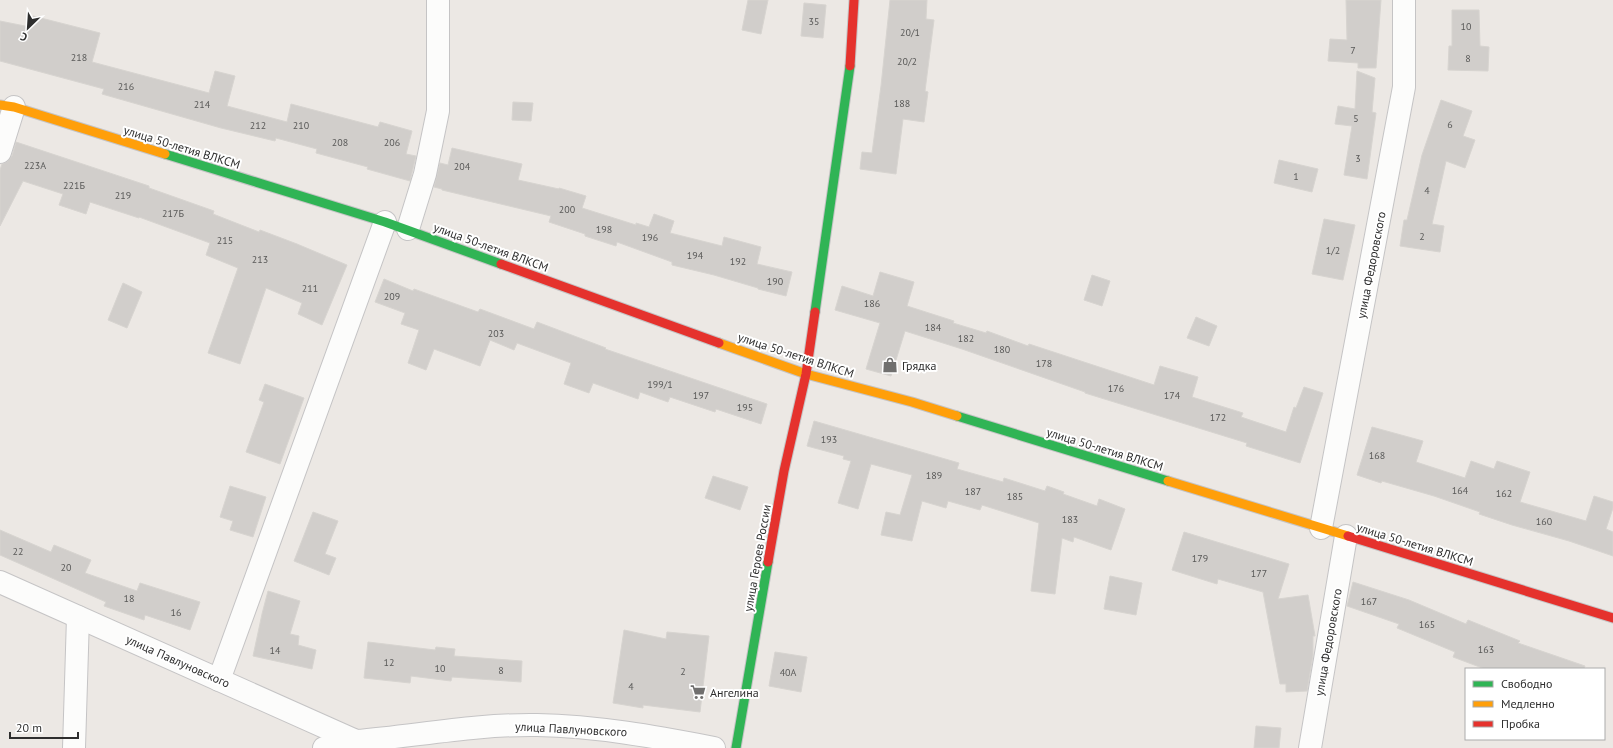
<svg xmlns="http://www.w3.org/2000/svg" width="1613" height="748" font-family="'PT Sans',sans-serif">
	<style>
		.building { fill: #d1cecb; stroke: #d7d4d0 }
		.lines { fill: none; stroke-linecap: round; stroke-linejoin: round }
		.street-casing { stroke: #c5c4c5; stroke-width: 24 }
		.fast-casing { stroke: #c5c4c5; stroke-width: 11 }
		.slow-casing { stroke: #c5c4c5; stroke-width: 11 }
		.jam-casing { stroke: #c5c4c5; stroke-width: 11 }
		.street { stroke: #fcfcfb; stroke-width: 22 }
		.fast { stroke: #30b455; stroke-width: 9 }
		.slow { stroke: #ff9f0a; stroke-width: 9 }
		.jam { stroke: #e5322d; stroke-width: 9 }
		.labels { text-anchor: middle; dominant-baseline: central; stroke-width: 4; stroke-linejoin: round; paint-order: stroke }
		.number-label { font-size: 10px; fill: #585857 }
		.street-label { font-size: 12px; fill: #2e2e2e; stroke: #fff }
		.poi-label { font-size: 12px; fill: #2e2e2e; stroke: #fff; text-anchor: start }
	</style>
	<rect width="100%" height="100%" fill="#ece8e4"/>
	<!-- building -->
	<g class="building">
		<polygon points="748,0 768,0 761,34 742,30"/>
		<polygon points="890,0 927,0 926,19 934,20 925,91 928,92 924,122 903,119 896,174 860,169 862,152 872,153 881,86"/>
		<polygon points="1346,0 1381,0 1376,68 1358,68 1358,63 1328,61 1330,39 1347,40"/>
		<polygon points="804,3 826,5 823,38 801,36"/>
		<polygon points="1452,10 1479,10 1480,46 1489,47 1488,71 1448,70 1449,46 1452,46"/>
		<polygon points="33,16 100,33 92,62 209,93 215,71 235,76 227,106 287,122 291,104 378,127 380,122 412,131 406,154 416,156 410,181 367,169 368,167 316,153 317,149 276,138 275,141 221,128 102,94 104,89 0,61 0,21 30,27"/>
		<polygon points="1357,71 1375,78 1372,112 1376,113 1367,179 1344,175 1352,126 1335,124 1338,106 1355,109"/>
		<polygon points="1441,100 1472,111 1463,136 1475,140 1465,168 1446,161 1432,224 1444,226 1440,252 1400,246 1404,220 1407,220 1422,155"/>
		<polygon points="513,102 533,103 531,121 512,120"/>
		<polygon points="16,142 149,186 149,188 214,211 213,214 259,232 260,230 297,244 347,265 322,325 298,314 302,303 266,288 240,364 208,353 238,268 206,255 210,243 139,217 139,218 90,202 86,214 59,205 63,194 23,181 0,226 0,170 2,164 8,161 12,156"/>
		<polygon points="452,148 522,164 518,180 559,189 559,188 586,196 582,208 636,225 636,223 649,227 654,214 674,221 670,233 722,246 724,237 761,247 757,264 792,272 786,296 758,289 758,288 714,275 672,265 672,262 617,242 616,246 585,236 585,234 549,222 551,216 442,190 442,189 434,187 440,163 448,165"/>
		<polygon points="1279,160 1318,169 1312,192 1274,183"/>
		<polygon points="1324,219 1355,225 1343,280 1312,274"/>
		<polygon points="880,272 914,282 907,306 954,321 953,323 986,333 987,331 1028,346 1029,344 1154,385 1160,366 1198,377 1192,397 1243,413 1241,417 1286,432 1294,407 1296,408 1304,387 1323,393 1300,463 1246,446 1247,443 1085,393 1085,392 962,349 905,331 891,376 866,369 880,323 835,310 842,286 873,296"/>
		<polygon points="1092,275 1110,281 1102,306 1084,300"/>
		<polygon points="384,279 413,291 414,289 478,312 480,309 534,329 537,322 606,348 605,349 767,404 761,424 716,409 715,412 670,397 668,402 640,392 638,399 593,383 589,393 564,384 571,363 517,343 514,350 490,340 480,366 434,349 426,370 408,363 419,330 401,324 405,313 375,302"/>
		<polygon points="123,283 142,292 127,328 108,320"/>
		<polygon points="1196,317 1217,326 1209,346 1187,338"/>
		<polygon points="265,384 304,398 280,464 246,452 264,402 259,400"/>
		<polygon points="814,421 959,463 957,469 1003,482 1004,478 1045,491 1047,486 1064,492 1063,494 1097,506 1099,499 1125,509 1111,550 1074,537 1073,542 1062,538 1055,594 1031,591 1039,523 982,505 980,510 948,501 946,508 922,501 912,541 881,535 886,512 900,515 912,475 871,464 858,509 838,503 851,461 843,459 844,456 807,446"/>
		<polygon points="1372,427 1423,441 1416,462 1465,478 1471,461 1494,469 1497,461 1530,472 1520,502 1586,521 1594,496 1613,502 1613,508 1606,529 1613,532 1613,556 1569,541 1512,525 1479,514 1480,512 1434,496 1382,481 1381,483 1357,475"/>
		<polygon points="713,476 748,487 740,510 705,498"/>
		<polygon points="230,486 266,497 253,537 230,530 233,521 220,517"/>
		<polygon points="313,512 338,521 325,554 336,558 329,575 294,561"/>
		<polygon points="0,530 51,552 54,545 91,560 85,573 137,591 140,583 200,602 190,630 145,615 144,620 104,606 106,602 0,555"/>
		<polygon points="1184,532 1289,564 1278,599 1308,595 1315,636 1313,636 1313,655 1307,691 1286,692 1286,684 1280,684 1263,592 1218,579 1217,584 1172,570"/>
		<polygon points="1110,576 1142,583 1136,615 1104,609"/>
		<polygon points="1353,582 1409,600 1466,624 1468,620 1520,641 1518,643 1585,666 1584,669 1485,669 1453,657 1455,652 1397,628 1399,624 1347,606"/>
		<polygon points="268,591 300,601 290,634 299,636 298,645 316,650 312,669 253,656 262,614"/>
		<polygon points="624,630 666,639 667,632 709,636 700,712 643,705 643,708 613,703"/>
		<polygon points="368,642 435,650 436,647 455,649 454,656 522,661 521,682 452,677 451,681 411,676 410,683 364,678"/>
		<polygon points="775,652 807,657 801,692 769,686"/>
		<polygon points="1256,726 1281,728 1279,748 1254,748"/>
	</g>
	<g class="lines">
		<defs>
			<g id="street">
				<polyline points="0,152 14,107"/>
				<polyline points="408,229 425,174 438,111 438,0"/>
				<polyline points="1321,528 1404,87 1404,0"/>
				<path d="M0,582L356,741C416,736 476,724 537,725C597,726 656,737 714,748"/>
				<polyline points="219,680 385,222"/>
				<polyline points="74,748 78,617"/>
				<polyline points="324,748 356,741"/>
				<polyline points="1310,748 1346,536"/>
			</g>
			<g id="fast">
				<polyline points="165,154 385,222 501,264"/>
				<polyline points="815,312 850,66"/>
				<polyline points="957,416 1168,481"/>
				<polyline points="736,748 768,562"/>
			</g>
			<g id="slow">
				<polyline points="0,105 14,107 165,154"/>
				<polyline points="719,343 806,374 912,402 957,416"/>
				<polyline points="1168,481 1348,536"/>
			</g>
			<g id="jam">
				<polyline points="850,66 854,0"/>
				<polyline points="501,264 719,343"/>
				<polyline points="1348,536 1613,618"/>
				<polyline points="768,562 784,471 806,374 815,312"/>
			</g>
		</defs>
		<!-- street casing -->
		<use href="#street" class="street-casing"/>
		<!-- fast casing -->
		<use href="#fast" class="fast-casing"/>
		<!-- slow casing -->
		<use href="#slow" class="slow-casing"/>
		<!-- jam casing -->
		<use href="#jam" class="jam-casing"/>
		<!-- street -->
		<use href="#street" class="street"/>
		<!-- fast -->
		<use href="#fast" class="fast"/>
		<!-- slow -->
		<use href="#slow" class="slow"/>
		<!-- jam -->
		<use href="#jam" class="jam"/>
	</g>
	<!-- icons -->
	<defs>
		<symbol id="shop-bare" viewBox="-9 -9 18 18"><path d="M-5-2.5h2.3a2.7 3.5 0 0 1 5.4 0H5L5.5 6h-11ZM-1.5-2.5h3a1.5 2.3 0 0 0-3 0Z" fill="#706f6e" stroke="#fff" stroke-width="2.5" paint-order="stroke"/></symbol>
		<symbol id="supermarket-bare" viewBox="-9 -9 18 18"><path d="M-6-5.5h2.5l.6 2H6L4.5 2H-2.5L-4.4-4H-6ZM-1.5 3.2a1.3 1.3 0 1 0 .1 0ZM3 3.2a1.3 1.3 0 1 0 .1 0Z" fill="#706f6e" stroke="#fff" stroke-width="2.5" paint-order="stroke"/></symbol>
	</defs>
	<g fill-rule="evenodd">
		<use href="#shop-bare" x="879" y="354" width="22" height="22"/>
		<use href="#supermarket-bare" x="687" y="681" width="22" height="22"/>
	</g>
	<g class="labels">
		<!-- number labels -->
		<g class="number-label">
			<text x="814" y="21">35</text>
			<text x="1466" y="26">10</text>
			<text x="910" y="32">20/1</text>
			<text x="1353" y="50">7</text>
			<text x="79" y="57">218</text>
			<text x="1468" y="58">8</text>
			<text x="907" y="61">20/2</text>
			<text x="126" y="86">216</text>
			<text x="902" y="103">188</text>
			<text x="202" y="104">214</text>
			<text x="1356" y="118">5</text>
			<text x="1450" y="124">6</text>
			<text x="258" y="125">212</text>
			<text x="301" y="125">210</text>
			<text x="340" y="142">208</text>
			<text x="392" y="142">206</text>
			<text x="1358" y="158">3</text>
			<text x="35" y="165">223А</text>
			<text x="462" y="166">204</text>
			<text x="1296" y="176">1</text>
			<text x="74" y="185">221Б</text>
			<text x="1427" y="190">4</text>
			<text x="123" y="195">219</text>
			<text x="567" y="209">200</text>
			<text x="173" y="213">217Б</text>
			<text x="604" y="229">198</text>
			<text x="1422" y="236">2</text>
			<text x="650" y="237">196</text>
			<text x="225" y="240">215</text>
			<text x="1333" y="250">1/2</text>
			<text x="695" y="255">194</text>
			<text x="260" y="259">213</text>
			<text x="738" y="261">192</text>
			<text x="775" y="281">190</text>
			<text x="310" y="288">211</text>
			<text x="392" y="296">209</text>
			<text x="872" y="303">186</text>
			<text x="933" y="327">184</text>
			<text x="496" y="333">203</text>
			<text x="966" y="338">182</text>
			<text x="1002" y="349">180</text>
			<text x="1044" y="363">178</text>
			<text x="660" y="384">199/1</text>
			<text x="1116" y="388">176</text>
			<text x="701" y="395">197</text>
			<text x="1172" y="395">174</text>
			<text x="745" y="407">195</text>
			<text x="1218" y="417">172</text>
			<text x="829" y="439">193</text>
			<text x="1377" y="455">168</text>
			<text x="934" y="475">189</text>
			<text x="1460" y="490">164</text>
			<text x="973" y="491">187</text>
			<text x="1504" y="493">162</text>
			<text x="1015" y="496">185</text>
			<text x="1070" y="519">183</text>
			<text x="1544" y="521">160</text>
			<text x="18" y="551">22</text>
			<text x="1200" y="558">179</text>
			<text x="66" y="567">20</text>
			<text x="1259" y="573">177</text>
			<text x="129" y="598">18</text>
			<text x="1369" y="601">167</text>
			<text x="176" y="612">16</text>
			<text x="1427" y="624">165</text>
			<text x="1486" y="649">163</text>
			<text x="275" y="650">14</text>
			<text x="389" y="662">12</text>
			<text x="440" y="668">10</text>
			<text x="501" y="670">8</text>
			<text x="683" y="671">2</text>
			<text x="788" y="672">40А</text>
			<text x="631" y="686">4</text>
		</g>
		<!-- street labels -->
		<g class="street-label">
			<text transform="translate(182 147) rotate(17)">улица 50-летия ВЛКСМ</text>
			<text transform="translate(491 247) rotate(20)">улица 50-летия ВЛКСМ</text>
			<text transform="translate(1371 265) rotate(-79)">улица Федоровского</text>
			<text transform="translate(796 355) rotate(18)">улица 50-летия ВЛКСМ</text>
			<text transform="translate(1105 449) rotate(17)">улица 50-летия ВЛКСМ</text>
			<text transform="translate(1415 544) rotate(17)">улица 50-летия ВЛКСМ</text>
			<text transform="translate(757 558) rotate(-80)">улица Героев России</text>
			<text transform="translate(1328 642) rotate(-80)">улица Федоровского</text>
			<text transform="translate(178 661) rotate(24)">улица Павлуновского</text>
			<text transform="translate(571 729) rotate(3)">улица Павлуновского</text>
		</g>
		<!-- poi labels -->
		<g class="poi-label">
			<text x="902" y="365">Грядка</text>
			<text x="710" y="692">Ангелина</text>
		</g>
	</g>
	<!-- legend -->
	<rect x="1465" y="668" width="140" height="72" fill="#ffffff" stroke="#ababab"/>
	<rect x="1473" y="681" width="20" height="6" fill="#30b455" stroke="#ababab"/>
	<text x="1501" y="688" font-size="12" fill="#2e2e2e">Свободно</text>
	<rect x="1473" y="701" width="20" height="6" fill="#ff9f0a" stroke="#ababab"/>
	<text x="1501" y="708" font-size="12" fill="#2e2e2e">Медленно</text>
	<rect x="1473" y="721" width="20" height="6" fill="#e5322d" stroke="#ababab"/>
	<text x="1501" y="728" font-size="12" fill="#2e2e2e">Пробка</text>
	<!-- north arrow -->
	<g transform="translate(28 28) rotate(205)" stroke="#ffffff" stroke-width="3" paint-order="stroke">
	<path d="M0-3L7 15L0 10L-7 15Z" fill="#2e2e2e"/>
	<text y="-6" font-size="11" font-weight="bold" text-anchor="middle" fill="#2e2e2e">С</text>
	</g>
	<!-- scale -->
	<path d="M10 732v6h68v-6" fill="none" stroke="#2e2e2e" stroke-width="2"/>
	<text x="16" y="732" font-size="12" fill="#2e2e2e" stroke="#ffffff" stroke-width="3" paint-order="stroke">20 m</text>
</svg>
